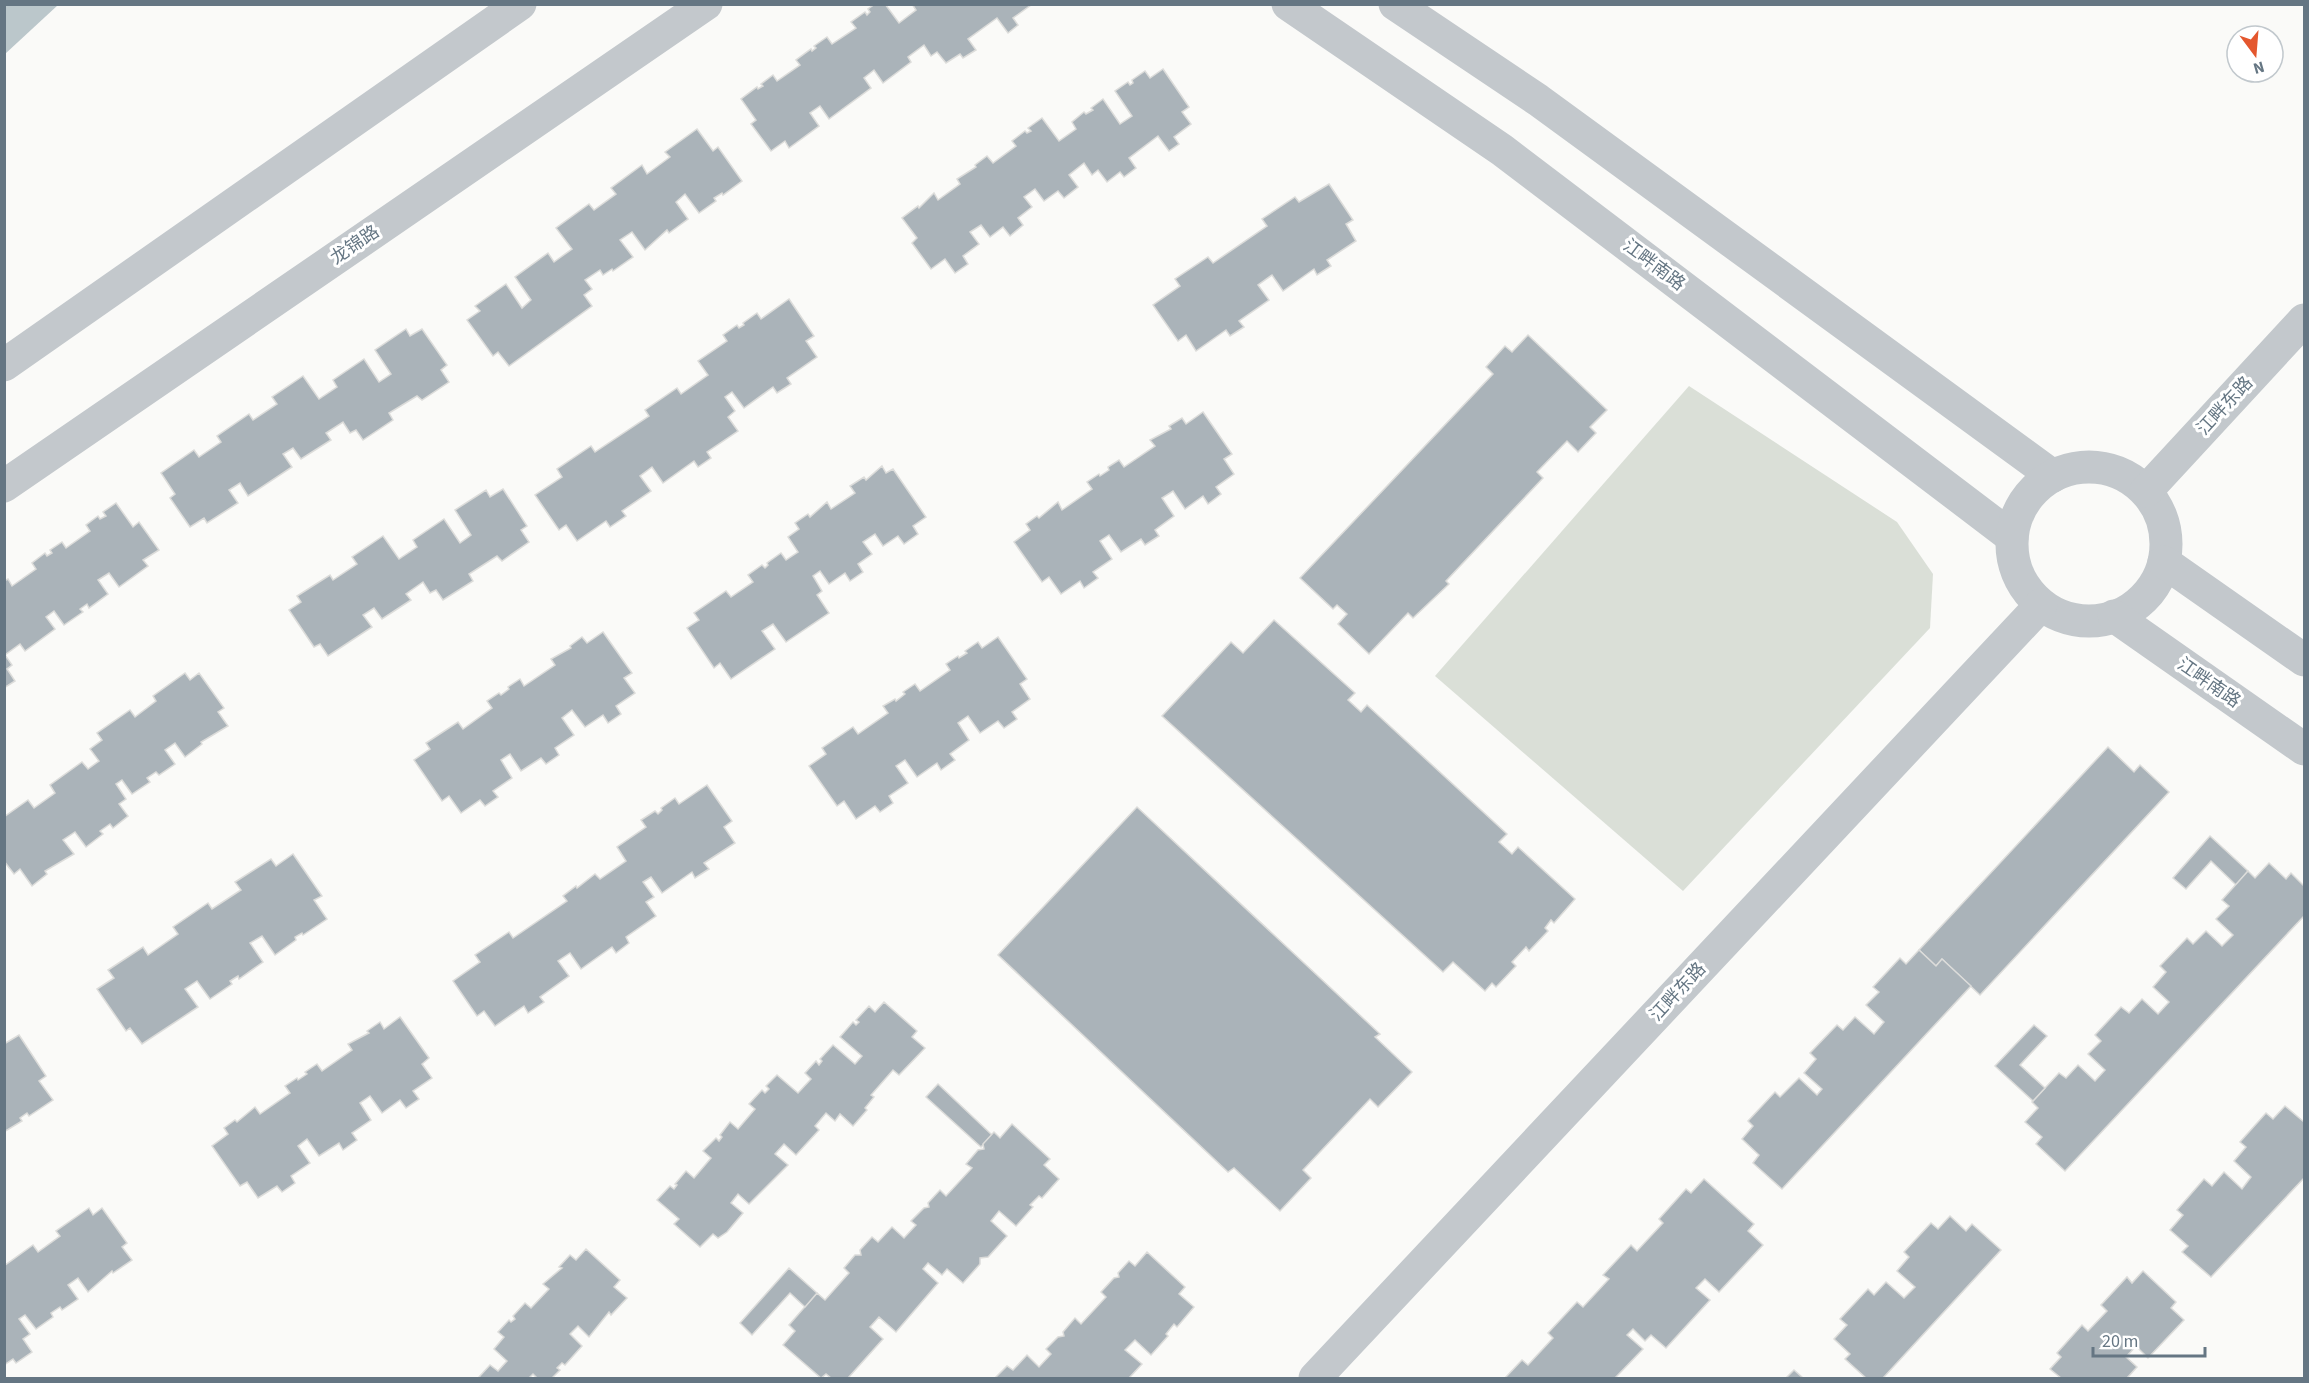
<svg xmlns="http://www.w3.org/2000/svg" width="2309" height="1383" font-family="'Source Sans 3','Noto Sans SC',sans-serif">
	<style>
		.green { fill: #dadfd7 }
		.water { fill: #bbc7cb }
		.building { fill: #aab3b9; stroke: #dcdcda; stroke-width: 1.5 }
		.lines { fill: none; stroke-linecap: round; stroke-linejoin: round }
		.minor { stroke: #c3c8cc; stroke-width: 33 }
		.labels { text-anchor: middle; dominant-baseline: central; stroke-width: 6; stroke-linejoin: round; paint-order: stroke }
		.street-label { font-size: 18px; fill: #657683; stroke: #fff }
	</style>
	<rect width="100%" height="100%" fill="#fafaf8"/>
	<!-- green -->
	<polygon class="green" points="1689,386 1897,522 1933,574 1930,628 1683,891 1435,676"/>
	<!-- water -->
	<polygon class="water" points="5,4 58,4 58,5 5,54"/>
	<!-- building -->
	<g class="building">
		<polygon points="875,4 885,4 899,23 916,10 912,4 1031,5 1013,18 1018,25 1008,33 997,18 968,39 976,50 963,58 960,54 946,63 937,52 931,56 924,45 908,57 911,62 883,83 874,70 864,78 871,88 829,119 820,106 810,113 819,126 789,148 785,141 771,151 751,124 756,120 741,99 757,87 758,89 763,86 761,84 773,75 777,81 800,65 796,60 811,49 812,51 816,48 814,46 827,37 832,44 856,28 851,22 865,12 867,15 870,12 868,9"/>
		<polygon points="1163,69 1189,107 1182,112 1191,124 1174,137 1179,144 1169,151 1158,136 1129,158 1136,168 1124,177 1120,172 1107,182 1098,170 1092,175 1084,163 1069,175 1078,187 1064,198 1058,191 1044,201 1035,189 1024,197 1032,207 1018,218 1023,225 1010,236 1003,227 990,237 981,225 970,232 979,244 963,256 968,264 955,273 945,259 931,269 912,243 917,238 902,218 918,206 919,208 934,193 938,200 960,184 957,179 976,167 975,165 987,156 993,163 1016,146 1012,141 1025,131 1027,133 1031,131 1028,128 1042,118 1059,141 1076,129 1072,122 1084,112 1086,114 1093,110 1091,108 1103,99 1120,124 1132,116 1115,91 1128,82 1130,85 1133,83 1132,80 1145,71 1150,78"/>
		<polygon points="697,129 713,151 718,147 742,181 723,195 722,193 714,198 716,201 699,213 685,194 676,202 688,219 669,233 667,230 645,250 632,232 620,240 633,257 613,271 612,269 603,275 600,270 585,280 592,289 584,295 592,306 509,366 498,352 493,356 467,320 480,311 475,306 506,284 522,308 531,300 515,277 548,253 554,262 572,249 556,228 589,204 594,210 616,194 611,188 642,165 647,174 670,157 665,152"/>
		<polygon points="1329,184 1353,220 1346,224 1356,241 1327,260 1331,266 1317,275 1314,269 1283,291 1272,275 1258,285 1269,300 1239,321 1244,327 1230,336 1226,330 1196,351 1186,335 1178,341 1153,305 1180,286 1175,279 1208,257 1213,263 1267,226 1262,219 1295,197 1299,202"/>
		<polygon points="789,299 814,336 806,341 817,357 787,378 791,384 777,393 773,387 744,408 732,392 725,397 735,411 728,417 738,431 707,452 711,458 698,467 694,461 663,483 652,467 640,476 651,491 622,511 626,516 610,527 606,521 577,541 566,525 559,530 535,495 562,477 557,469 591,446 595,452 649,416 645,410 677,388 681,394 708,375 698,361 727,341 723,335 737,325 739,328 744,325 743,323 757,313 761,319"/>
		<polygon points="406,329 410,336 422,329 447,365 441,370 449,382 422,400 417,396 389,413 393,420 363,440 356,430 350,433 343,422 326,433 331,440 301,459 293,448 283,454 292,467 248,496 240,483 229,490 238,503 207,523 204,518 190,527 170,498 175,494 161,473 194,450 199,457 221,442 217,436 249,414 253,420 277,404 272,397 303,376 319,399 337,387 333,380 364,359 379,382 391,374 375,350"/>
		<polygon points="1528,335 1607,410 1590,427 1596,433 1578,452 1567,441 1537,472 1543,478 1446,581 1449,584 1413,618 1408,613 1369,654 1338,624 1347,614 1337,605 1333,609 1300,578 1493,374 1486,367 1505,346 1512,352"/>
		<polygon points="1203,412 1232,454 1224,459 1234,474 1216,487 1221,494 1208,504 1203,496 1185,509 1173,491 1162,498 1174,516 1155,530 1159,536 1145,545 1141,539 1121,552 1109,535 1100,541 1112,559 1093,572 1098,578 1084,588 1080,581 1061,594 1049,577 1042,582 1014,542 1030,530 1026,524 1037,516 1039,518 1058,502 1062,510 1092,489 1087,482 1099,474 1100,476 1109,470 1108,467 1119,460 1124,467 1155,446 1150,440 1171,429 1169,426 1182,418 1186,424"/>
		<polygon points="882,466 886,473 893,469 926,517 913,526 918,534 904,544 898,536 883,546 875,534 863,542 872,554 858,564 863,572 850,581 845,573 829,584 820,571 813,576 822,591 817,595 829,613 786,642 773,624 762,631 775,649 731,679 720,663 714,668 687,628 699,620 694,613 726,591 731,597 753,582 748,575 762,565 765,568 768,565 767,563 781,553 786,560 798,552 788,537 799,529 795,523 808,514 810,517 827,502 831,509 855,493 850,486 864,477 866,480"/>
		<polygon points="503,489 527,526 521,530 529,542 502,561 497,556 469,574 473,581 443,600 436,590 430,593 423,582 406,594 411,600 382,619 374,608 363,615 372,627 328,656 320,644 314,647 289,610 301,602 297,596 330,575 333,580 357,564 352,557 383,536 399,559 417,547 413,540 444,519 460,543 471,535 455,510 486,490 490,497"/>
		<polygon points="116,503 133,527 139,522 159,550 143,560 148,566 119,587 109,573 98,580 108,594 89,608 87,604 80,609 83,612 64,625 54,611 46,617 55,629 25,651 20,644 5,655 12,665 7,669 15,681 4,688 4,581 8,579 12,586 36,569 32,563 45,553 47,556 52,553 50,550 62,542 66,548 90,531 86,525 98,516 100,519 106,516 103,512"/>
		<polygon points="1274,620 1355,693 1348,700 1361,712 1367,705 1507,834 1499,842 1512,854 1518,847 1575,899 1554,923 1551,920 1545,928 1548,931 1529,951 1526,947 1512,962 1516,966 1496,987 1492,983 1485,991 1453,962 1443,972 1162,716 1231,642 1243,653"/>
		<polygon points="603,632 632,673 624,678 635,693 616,706 621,714 608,723 603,715 585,727 572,710 562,718 574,735 555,748 559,755 546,764 541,758 521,771 510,754 501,760 512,778 493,791 498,797 485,806 480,800 461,813 449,796 442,801 414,760 430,749 426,743 458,722 463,729 492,708 487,701 499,693 501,695 509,689 508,687 520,679 524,686 555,665 551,659 571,648 570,646 582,637 587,643"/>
		<polygon points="998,637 1027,679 1020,684 1030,699 1012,712 1017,719 1004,728 998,721 980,733 968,716 958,723 969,740 950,754 955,760 941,770 937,763 917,777 905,760 896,766 908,783 889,796 893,803 880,812 875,806 856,819 844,801 837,806 809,766 826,754 822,748 853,727 858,734 888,713 883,706 895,699 896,701 905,694 903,692 915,684 920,691 950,670 946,664 958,656 959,658 967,653 965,651 978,642 982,648"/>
		<polygon points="185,673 190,680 199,673 224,708 218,712 228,726 201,742 202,744 185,757 175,743 165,750 175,764 159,775 156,772 147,778 150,782 132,794 122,780 116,784 126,799 119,804 128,816 113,828 110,824 100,831 103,834 86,847 75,832 63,840 74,854 45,871 47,874 32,886 20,869 14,874 4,861 4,817 28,800 34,808 55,793 50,785 82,762 88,769 99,761 90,749 102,740 97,733 130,710 135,717 156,701 153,696"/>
		<polygon points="2108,747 2134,772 2140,765 2169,792 1980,995 1942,959 1936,966 1919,950"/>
		<polygon points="707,785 732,821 724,827 735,843 704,863 709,869 695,878 692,872 662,893 651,877 643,882 654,897 646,902 656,916 626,937 629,943 616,953 612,947 581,969 570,953 558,961 569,976 540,997 544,1002 528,1013 524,1006 495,1026 484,1011 477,1016 453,981 480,962 475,955 509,932 513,938 567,901 563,896 576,886 577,888 595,874 600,879 626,861 617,847 646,827 641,820 655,811 658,814 662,810 661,808 675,798 679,804"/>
		<polygon points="1137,807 1380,1034 1375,1037 1412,1072 1378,1107 1370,1099 1303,1170 1311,1178 1280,1211 1234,1168 1228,1172 998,955"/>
		<polygon points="2210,836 2248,871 2236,885 2211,861 2186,889 2173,878"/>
		<polygon points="293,854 322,896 314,900 327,919 303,935 302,933 295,937 296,940 275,955 262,936 250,943 263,962 239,979 238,976 230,981 232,984 210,999 197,981 185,989 198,1007 142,1044 130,1028 126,1031 97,989 114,978 108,970 143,947 148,955 178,934 173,927 208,903 212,909 241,890 235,882 271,859 276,866"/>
		<polygon points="2269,863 2286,879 2291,873 2304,886 2304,916 2065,1171 2036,1144 2042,1137 2025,1122 2038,1108 2032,1102 2059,1073 2066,1078 2078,1065 2095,1081 2105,1070 2088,1054 2101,1041 2095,1035 2121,1007 2129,1013 2142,999 2158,1014 2169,1002 2153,987 2166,972 2160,966 2187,938 2193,944 2206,931 2222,946 2233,935 2216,919 2229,906 2222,900 2248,871 2255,878"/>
		<polygon points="1919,950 1936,966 1942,959 1971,986 1782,1189 1753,1163 1759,1155 1742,1139 1753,1126 1748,1121 1775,1092 1780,1097 1799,1078 1817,1095 1822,1089 1804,1073 1816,1059 1810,1053 1837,1025 1843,1030 1855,1017 1874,1034 1884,1022 1866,1005 1879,992 1873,987 1900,958 1906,964"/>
		<polygon points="884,1002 917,1031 912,1037 925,1048 899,1075 893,1070 871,1095 874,1097 865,1108 867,1110 853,1126 840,1114 835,1121 826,1113 815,1126 819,1130 796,1155 784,1144 775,1154 788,1165 749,1204 738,1194 731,1203 743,1213 727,1232 718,1238 713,1234 700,1247 674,1224 679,1219 657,1200 670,1186 674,1189 677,1185 675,1184 686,1171 694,1178 711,1158 703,1151 716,1138 719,1141 722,1137 720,1135 730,1122 738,1129 755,1109 749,1104 762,1090 765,1093 769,1089 766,1086 777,1075 798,1093 811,1079 805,1073 816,1061 819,1065 822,1061 820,1059 833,1045 855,1064 862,1056 840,1037 853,1022 856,1025 859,1022 856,1020 869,1006 875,1012"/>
		<polygon points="400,1017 429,1058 422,1064 432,1078 413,1091 419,1099 406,1108 400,1100 382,1113 370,1096 360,1103 371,1120 352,1133 357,1140 343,1150 339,1143 319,1156 307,1139 298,1146 310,1163 291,1176 295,1183 282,1192 277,1186 258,1198 247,1182 240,1186 212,1146 228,1134 224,1128 235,1120 237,1122 255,1107 260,1114 290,1093 285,1086 297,1078 298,1080 307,1074 305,1072 317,1064 322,1071 352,1050 348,1044 369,1033 367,1031 380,1022 384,1029"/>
		<polygon points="2034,1025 2047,1036 2020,1065 2045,1088 2033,1101 1995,1066"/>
		<polygon points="19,1035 46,1076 39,1081 53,1100 29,1116 27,1113 20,1118 22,1121 4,1132 4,1044"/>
		<polygon points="938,1084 992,1135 981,1147 926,1097"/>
		<polygon points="2285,1106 2304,1122 2304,1178 2211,1277 2182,1252 2188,1246 2170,1230 2183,1215 2177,1210 2204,1179 2212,1186 2224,1172 2242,1189 2251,1177 2234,1161 2246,1147 2240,1142 2266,1113 2273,1119"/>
		<polygon points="1012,1124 1050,1159 1044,1165 1059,1179 1042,1198 1039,1196 1030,1205 1033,1207 1016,1226 999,1211 991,1221 1007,1236 988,1257 980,1258 980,1264 963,1283 947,1269 942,1275 928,1263 923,1269 938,1283 896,1332 879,1317 870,1327 883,1339 848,1378 831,1378 826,1374 821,1378 783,1345 795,1331 789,1325 817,1293 825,1300 849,1273 844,1268 855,1255 861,1255 860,1250 872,1237 878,1242 892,1227 904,1238 916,1225 911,1221 924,1208 929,1207 928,1203 940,1190 946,1196 972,1168 966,1164 978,1150 984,1149 983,1144 994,1132 1000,1138"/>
		<polygon points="1704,1179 1754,1224 1748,1231 1763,1245 1719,1292 1705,1279 1696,1288 1710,1300 1666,1348 1651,1335 1645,1341 1633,1329 1627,1335 1643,1349 1615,1378 1505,1378 1522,1360 1528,1365 1553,1338 1548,1333 1577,1302 1583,1307 1609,1279 1603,1275 1631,1245 1637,1251 1663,1223 1659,1219 1686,1189 1691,1193"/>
		<polygon points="89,1208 93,1215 102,1208 127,1243 122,1247 132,1260 113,1273 112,1271 88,1292 78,1278 68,1285 78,1299 62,1310 60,1307 51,1313 53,1317 36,1329 25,1315 19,1319 30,1334 23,1339 32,1352 16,1363 13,1359 4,1365 4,1266 33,1245 38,1252 60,1236 56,1231"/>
		<polygon points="1950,1216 1966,1231 1972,1224 2001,1250 1883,1378 1866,1378 1845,1359 1850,1354 1834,1339 1847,1325 1840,1319 1868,1289 1874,1295 1886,1282 1904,1298 1915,1287 1897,1271 1909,1257 1904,1252 1931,1223 1938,1229"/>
		<polygon points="586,1249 620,1280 614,1287 627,1298 611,1315 609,1312 589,1337 578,1326 570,1334 582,1346 565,1365 562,1363 557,1368 560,1370 552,1378 537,1378 533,1374 529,1378 481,1378 479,1377 490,1365 498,1371 507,1361 494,1349 504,1337 498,1332 509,1320 511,1322 515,1319 513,1316 525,1303 531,1308 549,1289 543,1284 562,1268 559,1267 570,1255 576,1260"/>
		<polygon points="1147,1252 1185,1287 1179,1294 1194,1307 1177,1327 1174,1324 1166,1334 1168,1336 1151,1355 1135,1340 1125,1350 1142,1364 1129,1378 995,1378 1007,1366 1013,1370 1027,1355 1039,1367 1051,1354 1046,1349 1058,1337 1064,1336 1063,1332 1075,1318 1081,1324 1106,1297 1101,1292 1114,1278 1119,1277 1118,1273 1129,1261 1135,1266"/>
		<polygon points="789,1268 817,1293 805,1307 790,1293 752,1335 740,1323"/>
		<polygon points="2143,1271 2176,1302 2171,1308 2184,1320 2148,1358 2136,1346 2126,1357 2137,1367 2127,1378 2061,1378 2050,1369 2061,1357 2057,1353 2082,1325 2088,1331 2107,1311 2101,1305 2127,1277 2132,1283"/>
		<polygon points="1794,1370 1803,1378 1786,1378"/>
	</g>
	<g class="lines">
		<!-- minor -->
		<g class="minor">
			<polyline points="1288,4 1502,150 2012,537"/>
			<polyline points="1395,4 1538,100 2053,476"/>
			<polyline points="4,365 520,4"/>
			<circle cx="2089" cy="544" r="77"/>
			<polyline points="4,486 706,4"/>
			<polyline points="2146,491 2304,320"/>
			<polyline points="2164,562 2304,660"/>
			<polyline points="2114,616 2304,749"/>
			<polyline points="1315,1378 2041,605"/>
		</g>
	</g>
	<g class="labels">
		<!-- street labels -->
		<g class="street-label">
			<text transform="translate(355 245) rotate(-34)">龙锦路</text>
			<text transform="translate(1654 265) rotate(37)">江畔南路</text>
			<text transform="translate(2225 406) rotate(-47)">江畔东路</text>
			<text transform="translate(2209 683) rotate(35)">江畔南路</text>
			<text transform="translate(1678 992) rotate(-47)">江畔东路</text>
		</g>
	</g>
	<!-- border -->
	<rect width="2309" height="1383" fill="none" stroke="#657683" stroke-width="12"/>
	<!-- north arrow -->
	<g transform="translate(2255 54) rotate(164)"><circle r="28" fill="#ffffff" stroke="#c1c8cd" stroke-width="1.5"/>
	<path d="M0-4.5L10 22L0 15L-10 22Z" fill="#e4572e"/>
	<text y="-9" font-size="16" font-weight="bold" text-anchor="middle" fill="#657683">N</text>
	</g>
	<!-- scale -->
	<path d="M2093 1347v9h112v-9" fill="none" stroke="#657683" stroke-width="3"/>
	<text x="2102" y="1347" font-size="18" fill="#657683" stroke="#ffffff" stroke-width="4.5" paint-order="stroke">20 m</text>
</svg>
